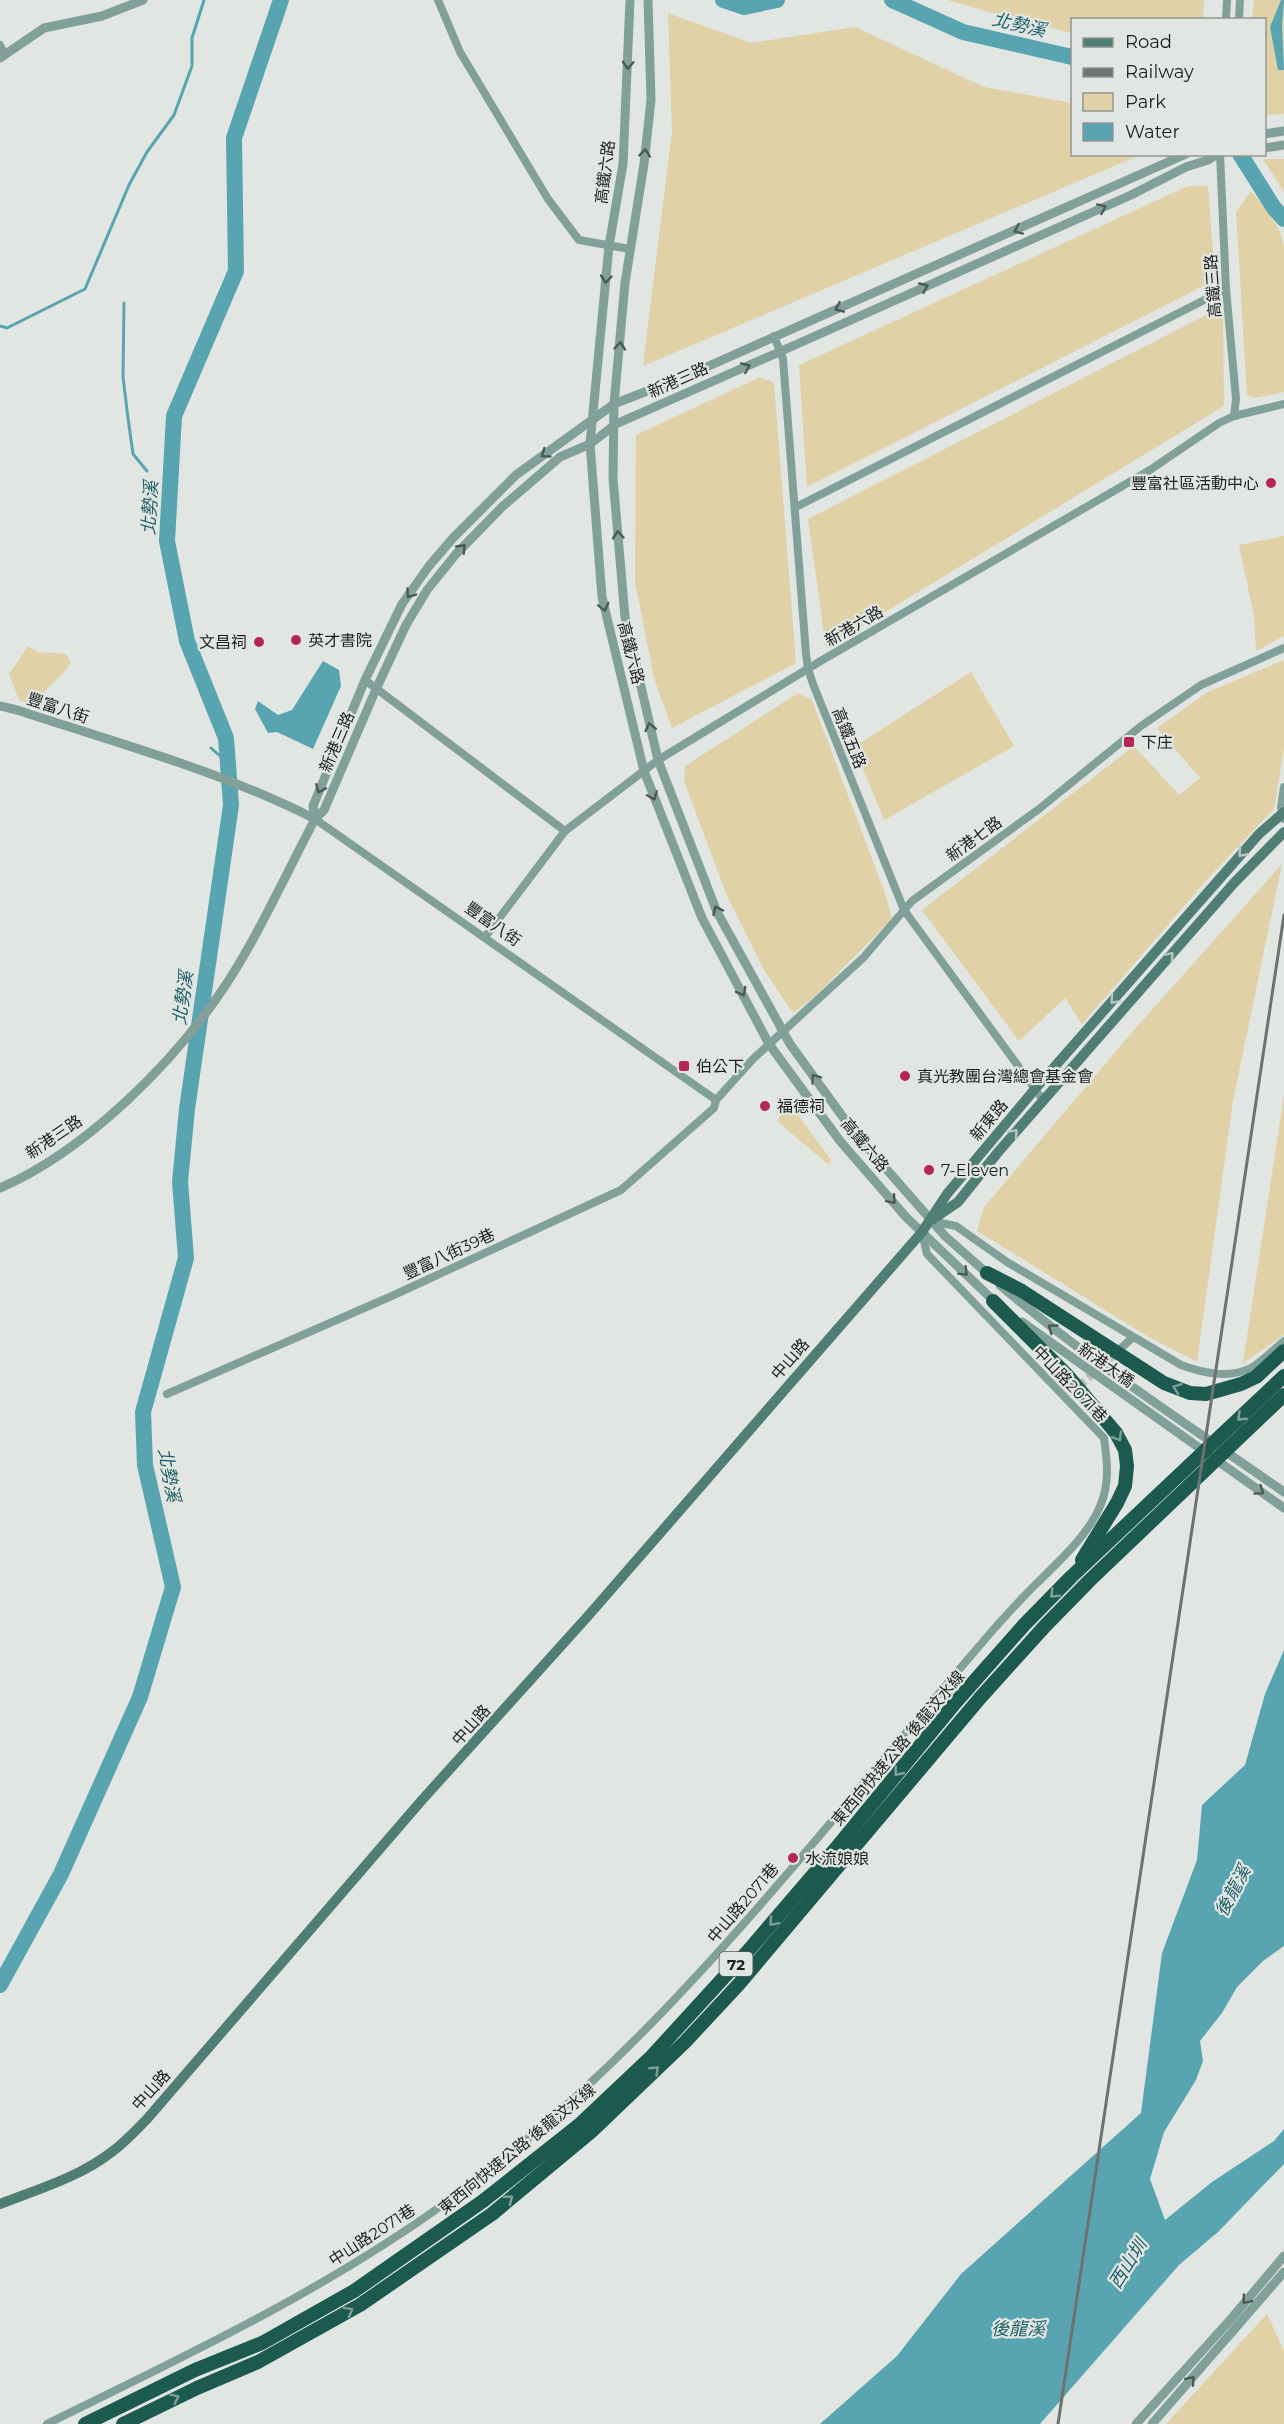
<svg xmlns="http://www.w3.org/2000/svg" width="1284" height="2424" font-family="Montserrat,'Noto Sans TC',sans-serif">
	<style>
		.green { fill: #e0d1a6 }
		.water { fill: #58a5b1 }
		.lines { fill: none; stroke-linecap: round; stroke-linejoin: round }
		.stream { stroke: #58a5b1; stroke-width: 3 }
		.river { stroke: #58a5b1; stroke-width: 16 }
		.minor-tunnel { stroke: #babebb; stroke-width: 8; stroke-dasharray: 8 4; stroke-linecap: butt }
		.minor { stroke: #81a099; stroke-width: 8 }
		.tertiary { stroke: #81a099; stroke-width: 9 }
		.secondary { stroke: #507e74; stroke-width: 10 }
		.trunk { stroke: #1c5a50; stroke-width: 14 }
		.rail { stroke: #6e726f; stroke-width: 3 }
		.oneway { stroke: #4a5955 }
		.oneway2 { stroke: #b6c7c1 }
		.oneway3 { stroke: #7ea099 }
		.poi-dot { fill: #b4265a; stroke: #e1e6e2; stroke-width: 2 }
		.labels { text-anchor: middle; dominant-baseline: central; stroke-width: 4.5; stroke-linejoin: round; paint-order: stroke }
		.shield { fill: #e1e6e2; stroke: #585b59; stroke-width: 1.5 }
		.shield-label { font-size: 15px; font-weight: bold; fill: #1d1f1e }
		.street-label { font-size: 16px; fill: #1d1f1e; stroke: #e1e6e2 }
		.poi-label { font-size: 16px; fill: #1d1f1e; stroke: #e1e6e2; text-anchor: start }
		.water-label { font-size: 18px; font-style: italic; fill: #1e5e68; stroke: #e1e6e2 }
	</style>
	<rect width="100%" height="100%" fill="#e1e6e2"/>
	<!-- green -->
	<g class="green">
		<polygon points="948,0 1204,0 1203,19 1072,20 1072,33 1013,19"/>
		<polygon points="1254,0 1284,0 1284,114 1265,115 1264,20 1252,20"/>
		<polygon points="668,13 751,43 855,27 984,87 1072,103 1072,154 1140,155 643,366 672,131"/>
		<polygon points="1263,159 1284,159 1284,192"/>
		<polygon points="1188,186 1208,186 1215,280 807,487 799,365"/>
		<path d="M1251,191C1264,207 1282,226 1284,248V392L1255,398L1247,395L1236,212Z"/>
		<polygon points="1210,313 1223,316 1224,406 826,648 808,519"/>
		<polygon points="760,377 774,383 796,663 672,728 654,678 635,582 636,435"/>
		<polygon points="1284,536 1284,636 1256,651 1254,616 1239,545"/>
		<polygon points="28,646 38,652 66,654 71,662 66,670 31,705 19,700 9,674"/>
		<polygon points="1284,660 1284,749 1274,809 1211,875 1082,1024 1065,998 1019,1041 922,910 1134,746 1179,795 1200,778 1157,728 1208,692"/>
		<polygon points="971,672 1014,746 884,820 854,747"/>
		<polygon points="798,693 812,700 886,896 892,919 814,997 793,1013 764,970 727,896 684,781 685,766"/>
		<polygon points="1282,864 1233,1101 1197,1362 1147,1336 977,1231 984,1207 1134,1030"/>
		<polygon points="1284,1095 1284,1335 1243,1363"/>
		<polygon points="786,1099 831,1160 829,1165 778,1122"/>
		<polygon points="1267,2314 1284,2351 1284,2424 1166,2424"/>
	</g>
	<!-- water -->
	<g class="water">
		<polygon points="1281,0 1284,0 1282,26 1284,70 1278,70 1270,27"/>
		<polygon points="323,661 339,670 341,686 313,749 277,732 268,733 255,709 258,701 278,715 292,710"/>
		<polygon points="1284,1650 1284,1946 1263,1961 1237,1987 1222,2013 1200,2041 1203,2061 1196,2080 1164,2132 1150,2179 1165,2220 1212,2182 1274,2141 1284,2129 1284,2164 1218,2232 1179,2265 1040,2424 820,2424 897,2356 961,2274 1141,2113 1162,1953 1197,1860 1202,1805 1245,1765 1265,1694"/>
	</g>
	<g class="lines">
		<!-- stream -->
		<g class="stream">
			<polyline points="124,303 123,377 128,418 133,454 147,471"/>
			<polyline points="0,326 7,328 85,289 129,185 147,152 174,115 192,66 192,38 204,0"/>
			<polyline points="211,748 228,763"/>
		</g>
		<!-- river -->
		<g class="river">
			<polyline points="723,0 744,7 777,0"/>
			<polyline points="892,0 963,32 1072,57"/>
			<polyline points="1240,154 1274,208 1284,219"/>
			<polyline points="0,1985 61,1874 140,1697 173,1587 145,1465 143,1412 186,1258 180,1182 187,1109 231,805 226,738 187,641 167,541 174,416 236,271 234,138 281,0"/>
		</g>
		<!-- minor-tunnel -->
		<polyline class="minor-tunnel" points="1070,1394 1118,1351"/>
		<!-- minor -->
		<g class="minor">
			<polyline points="438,0 460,52 548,199 579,240 630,249"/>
			<polyline points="1226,20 1227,0"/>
			<polyline points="1239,20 1240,0"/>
			<polyline points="0,45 5,55"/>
			<polyline points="1220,154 1226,289 1236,399 1234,416"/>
			<polyline points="774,336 783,359 806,654 808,669 813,684 904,910 1043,1100"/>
			<polyline points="796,507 1226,289"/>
			<polyline points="365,680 565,831"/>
			<polyline points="1284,787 1281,807 1284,819"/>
			<polyline points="315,819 716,1100"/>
			<polyline points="485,937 565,831 658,760 819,662 1150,470 1219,423 1234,416 1284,404"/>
			<path d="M931,1221L956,1226L1007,1262L1181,1365C1203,1373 1228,1379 1251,1368C1262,1362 1274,1349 1284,1341"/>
			<polyline points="1118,1351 1133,1337"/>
			<polyline points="167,1394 394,1295 621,1190 714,1108 716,1100 753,1059 863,958 912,901 1039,809 1141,726 1201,685 1284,648"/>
			<path d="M47,2424C183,2357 320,2293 444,2204C654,2054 809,1844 975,1651C994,1628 1014,1606 1035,1585C1058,1562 1089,1535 1101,1504C1110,1482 1107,1460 1104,1438L927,1254L922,1232"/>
		</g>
		<!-- tertiary -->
		<g class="tertiary">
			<polyline points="630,0 623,164 609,246 590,444 602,597 644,771 702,918 769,1044 840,1141 906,1217 996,1303"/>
			<polyline points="648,0 651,100 644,164 625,283 614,404 613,478 625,617 658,760 717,912 790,1044 853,1131 945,1236 990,1276"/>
			<polyline points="0,58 44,28 102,16 143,0"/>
			<polyline points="1264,134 1284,131"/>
			<polyline points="1264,148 1284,145"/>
			<path d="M0,706L17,710C117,743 221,771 315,819"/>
			<polyline points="315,819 313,806 365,680 402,604 429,566 453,538 516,475 614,404 693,373 1186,154"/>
			<path d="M0,1188C86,1151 176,1061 227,983C260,932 286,874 315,819L324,810L377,687L406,625L427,590L456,554L502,507L560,457L590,444L616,424L795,345L1131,195L1186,167L1208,160L1217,154"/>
			<path d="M1000,1285C1089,1361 1188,1425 1284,1492"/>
			<polyline points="1022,1322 1284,1508"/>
			<polyline points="1136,2424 1231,2319 1284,2256"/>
			<polyline points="1152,2424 1284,2272"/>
		</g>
		<!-- secondary -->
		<g class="secondary">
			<polyline points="933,1219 958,1202 999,1151 1234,883 1284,832"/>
			<path d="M0,2204C39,2189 80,2177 113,2151C125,2142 136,2130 147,2119L422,1800L588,1616L922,1232L947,1194L1035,1089L1259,834L1284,812"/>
		</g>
		<!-- trunk -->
		<g class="trunk">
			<polyline points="987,1273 1022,1291 1164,1383 1190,1393 1206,1394 1241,1384 1256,1377 1284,1351"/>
			<polyline points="993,1301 1068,1376 1116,1433 1125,1450 1127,1466 1125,1486 1117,1503 1082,1560"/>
			<polyline points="85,2424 195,2370 262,2343 354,2291 483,2201 579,2125 652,2056 748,1951 837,1847 955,1703 1024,1625 1071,1577 1284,1376"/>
			<polyline points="123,2424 197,2388 258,2362 360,2305 492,2214 593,2130 685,2042 739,1984 980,1698 1045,1626 1090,1580 1284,1395"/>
		</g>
		<!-- rail -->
		<polyline class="rail" points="1058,2424 1284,915"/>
	</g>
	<!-- one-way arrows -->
	<defs><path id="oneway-chevron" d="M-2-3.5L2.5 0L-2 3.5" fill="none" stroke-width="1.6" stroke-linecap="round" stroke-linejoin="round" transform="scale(1.5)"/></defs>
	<g class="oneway">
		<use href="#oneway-chevron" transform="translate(628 65) rotate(93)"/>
		<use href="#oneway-chevron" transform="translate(645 153) rotate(-84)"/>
		<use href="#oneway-chevron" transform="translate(1102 208) rotate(-24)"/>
		<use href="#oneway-chevron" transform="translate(1018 230) rotate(156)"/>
		<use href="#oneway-chevron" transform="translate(606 279) rotate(95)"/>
		<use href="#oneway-chevron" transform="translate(924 287) rotate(-24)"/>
		<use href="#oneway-chevron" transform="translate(839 308) rotate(157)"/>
		<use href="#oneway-chevron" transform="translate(620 346) rotate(-85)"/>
		<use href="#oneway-chevron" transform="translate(746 367) rotate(-23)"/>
		<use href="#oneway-chevron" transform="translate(545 454) rotate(144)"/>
		<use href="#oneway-chevron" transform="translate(618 535) rotate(-95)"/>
		<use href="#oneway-chevron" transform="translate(462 548) rotate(-46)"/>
		<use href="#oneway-chevron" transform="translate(410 594) rotate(125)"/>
		<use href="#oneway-chevron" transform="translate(604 607) rotate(76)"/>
		<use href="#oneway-chevron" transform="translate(650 727) rotate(-103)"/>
		<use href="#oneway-chevron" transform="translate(320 789) rotate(113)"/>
		<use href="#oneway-chevron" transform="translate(653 796) rotate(68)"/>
		<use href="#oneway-chevron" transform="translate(717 910) rotate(-115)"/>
		<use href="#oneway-chevron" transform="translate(742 992) rotate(62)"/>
		<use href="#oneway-chevron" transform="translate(815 1078) rotate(-126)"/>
		<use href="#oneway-chevron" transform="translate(892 1200) rotate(49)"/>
		<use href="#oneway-chevron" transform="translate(964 1272) rotate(45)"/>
		<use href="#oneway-chevron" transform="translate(1052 1328) rotate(-144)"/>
		<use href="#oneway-chevron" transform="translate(1260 1491) rotate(35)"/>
		<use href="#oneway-chevron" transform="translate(1246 2300) rotate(130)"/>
		<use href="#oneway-chevron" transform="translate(1191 2380) rotate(-49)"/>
	</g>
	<g class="oneway2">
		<use href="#oneway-chevron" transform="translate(1242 853) rotate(131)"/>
		<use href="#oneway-chevron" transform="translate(1170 956) rotate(-49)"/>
		<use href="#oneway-chevron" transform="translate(1114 1000) rotate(131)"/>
		<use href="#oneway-chevron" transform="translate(1014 1133) rotate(-49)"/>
	</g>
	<g class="oneway3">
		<use href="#oneway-chevron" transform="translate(1177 1388) rotate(-160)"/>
		<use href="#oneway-chevron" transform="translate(1241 1417) rotate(137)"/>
		<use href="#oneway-chevron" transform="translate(1118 1437) rotate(59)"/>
		<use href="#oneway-chevron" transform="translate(1054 1594) rotate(135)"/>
		<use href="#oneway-chevron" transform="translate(898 1772) rotate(129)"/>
		<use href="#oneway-chevron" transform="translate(773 1922) rotate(131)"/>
		<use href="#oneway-chevron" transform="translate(655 2070) rotate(-44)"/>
		<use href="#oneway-chevron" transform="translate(509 2199) rotate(-39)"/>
		<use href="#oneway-chevron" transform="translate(349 2311) rotate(-29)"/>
		<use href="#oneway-chevron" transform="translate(175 2398) rotate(-26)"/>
	</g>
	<!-- markers -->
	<g class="poi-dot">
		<circle cx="1271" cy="483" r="6"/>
		<circle cx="296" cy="640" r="6"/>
		<circle cx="259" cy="642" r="6"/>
		<rect x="1123" y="736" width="12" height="12" rx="3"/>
		<rect x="678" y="1060" width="12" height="12" rx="3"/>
		<circle cx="905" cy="1076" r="6"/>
		<circle cx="765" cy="1106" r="6"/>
		<circle cx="929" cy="1170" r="6"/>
		<circle cx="793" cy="1858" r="6"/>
	</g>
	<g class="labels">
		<!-- shield labels -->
		<rect class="shield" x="719.5" y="1952" width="33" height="24" rx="4.5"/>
		<g class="shield-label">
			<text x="736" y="1964">72</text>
		</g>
		<!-- street labels -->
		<g class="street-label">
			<text transform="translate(605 172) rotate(-83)">高鐵六路</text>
			<text transform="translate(1213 286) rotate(-94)">高鐵三路</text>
			<text transform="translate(678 380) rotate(-24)">新港三路</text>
			<text transform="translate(854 626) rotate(-30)">新港六路</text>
			<text transform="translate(631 653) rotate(76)">高鐵六路</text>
			<text transform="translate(58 708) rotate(18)">豐富八街</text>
			<text transform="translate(849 738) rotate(68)">高鐵五路</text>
			<text transform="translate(337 742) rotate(-67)">新港三路</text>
			<text transform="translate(974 839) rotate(-36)">新港七路</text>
			<text transform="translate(493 924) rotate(35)">豐富八街</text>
			<text transform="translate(989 1120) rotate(-50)">新東路</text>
			<text transform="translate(54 1137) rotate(-34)">新港三路</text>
			<text transform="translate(865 1145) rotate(50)">高鐵六路</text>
			<text transform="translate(449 1254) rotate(-25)">豐富八街39巷</text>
			<text transform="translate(790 1359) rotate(-49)">中山路</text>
			<text transform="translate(1106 1365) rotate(35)">新港大橋</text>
			<text transform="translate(1070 1384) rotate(46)">中山路2071巷</text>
			<text transform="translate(471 1725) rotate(-48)">中山路</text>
			<text transform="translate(898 1748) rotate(-50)">東西向快速公路 後龍汶水線</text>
			<text transform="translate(743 1903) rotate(-49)">中山路2071巷</text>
			<text transform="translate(151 2090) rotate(-48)">中山路</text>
			<text transform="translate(517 2149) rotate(-39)">東西向快速公路 後龍汶水線</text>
			<text transform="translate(372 2235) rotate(-33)">中山路2071巷</text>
		</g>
		<!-- poi labels -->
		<g class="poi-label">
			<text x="1259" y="483" text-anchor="end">豐富社區活動中心</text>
			<text x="308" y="640">英才書院</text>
			<text x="247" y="642" text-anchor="end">文昌祠</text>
			<text x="1141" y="742">下庄</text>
			<text x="696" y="1066">伯公下</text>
			<text x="917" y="1076">真光教團台灣總會基金會</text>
			<text x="777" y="1106">福德祠</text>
			<text x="941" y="1170">7-Eleven</text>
			<text x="805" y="1858">水流娘娘</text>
		</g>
		<!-- water labels -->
		<g class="water-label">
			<text transform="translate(1019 25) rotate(13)">北勢溪</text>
			<text transform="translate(150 508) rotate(-87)">北勢溪</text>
			<text transform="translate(183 998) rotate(-82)">北勢溪</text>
			<text transform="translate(169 1475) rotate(80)">北勢溪</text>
			<text transform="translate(1233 1891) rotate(-62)">後龍溪</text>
			<text transform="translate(1128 2264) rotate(-58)">西山圳</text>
			<text x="1018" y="2329">後龍溪</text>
		</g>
	</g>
	<!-- legend -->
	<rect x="1071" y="18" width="195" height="138" fill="#e1e6e2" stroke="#939694" stroke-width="1.5"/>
	<rect x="1083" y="38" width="30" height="9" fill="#507e74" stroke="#939694" stroke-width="1.5"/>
	<text x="1125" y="48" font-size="18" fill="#1d1f1e">Road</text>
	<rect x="1083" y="68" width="30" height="9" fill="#6e726f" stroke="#939694" stroke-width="1.5"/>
	<text x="1125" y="78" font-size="18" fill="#1d1f1e">Railway</text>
	<rect x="1083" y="93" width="30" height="18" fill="#e0d1a6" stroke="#939694" stroke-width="1.5"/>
	<text x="1125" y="108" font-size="18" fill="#1d1f1e">Park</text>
	<rect x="1083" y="123" width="30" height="18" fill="#58a5b1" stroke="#939694" stroke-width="1.5"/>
	<text x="1125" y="138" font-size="18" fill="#1d1f1e">Water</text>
</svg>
